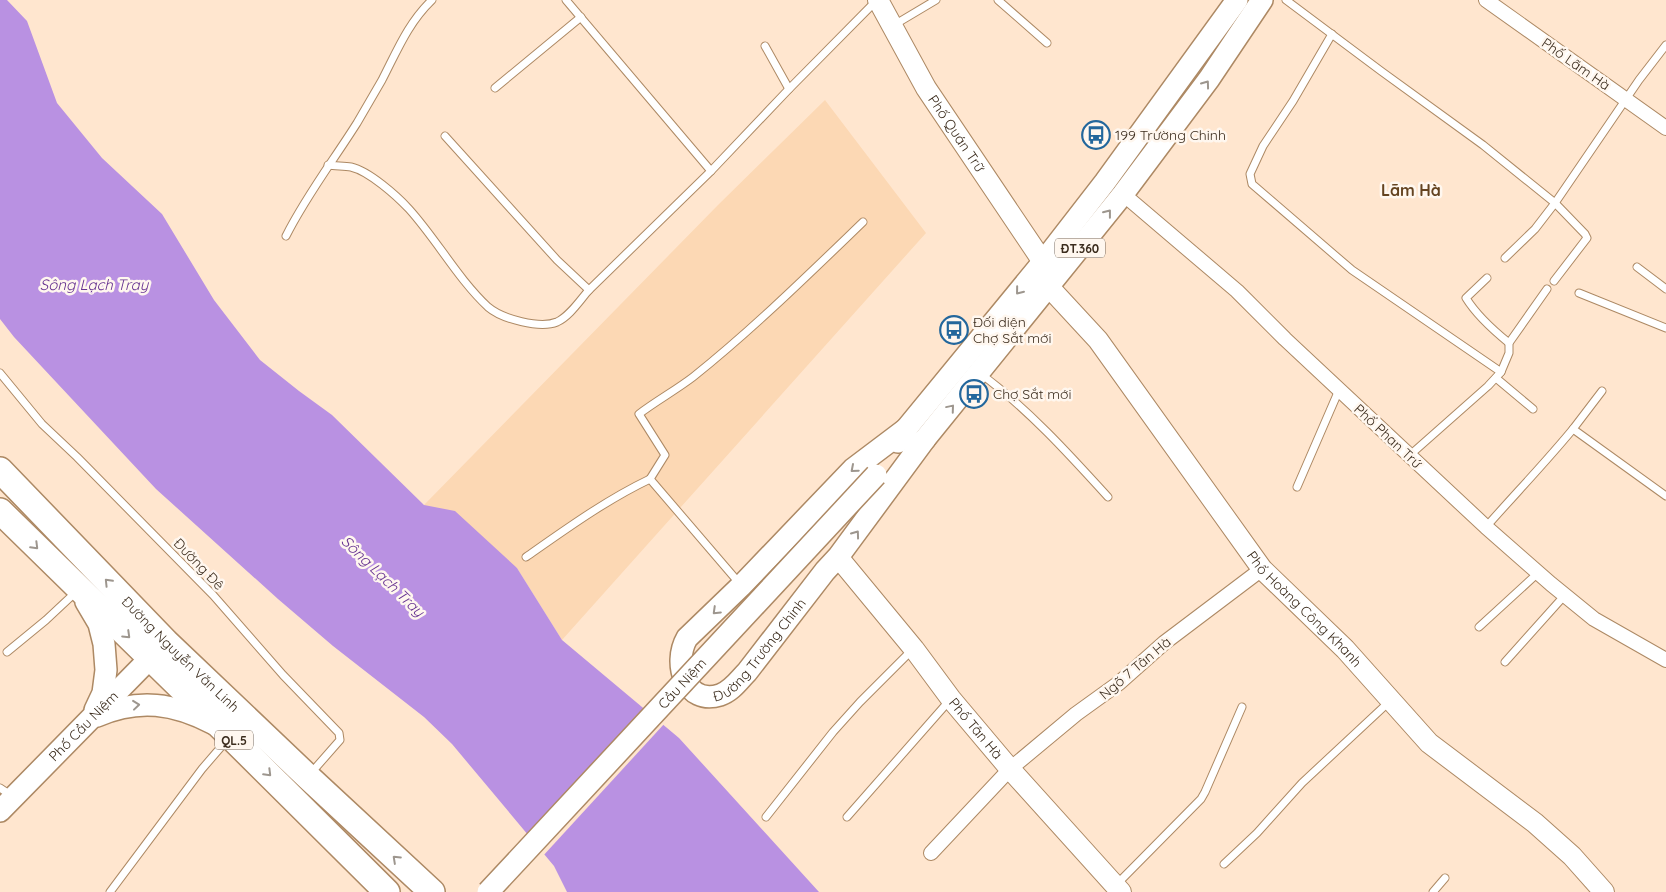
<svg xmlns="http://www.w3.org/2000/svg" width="1666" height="892" font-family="Quicksand,sans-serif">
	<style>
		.built { fill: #fcd8b4 }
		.water { fill: #b991e2 }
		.pier { fill: #ffe6cf }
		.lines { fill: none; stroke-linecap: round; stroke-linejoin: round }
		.lane-casing { stroke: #ad8964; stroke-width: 9 }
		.street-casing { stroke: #ad8964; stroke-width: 16 }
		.secondary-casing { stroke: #ad8964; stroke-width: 22 }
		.primary-casing { stroke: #ad8964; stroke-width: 24 }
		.highway-casing { stroke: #ad8964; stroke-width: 28 }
		.lane { stroke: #fff; stroke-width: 7 }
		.street { stroke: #fff; stroke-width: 14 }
		.secondary { stroke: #fff; stroke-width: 20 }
		.primary { stroke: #fff; stroke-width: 21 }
		.highway { stroke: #fff; stroke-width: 25 }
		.primary-bridge-casing { stroke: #ad8964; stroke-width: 24; stroke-linecap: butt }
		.primary-bridge { stroke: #fff; stroke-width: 21 }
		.oneway { stroke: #9d968e }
		.labels { text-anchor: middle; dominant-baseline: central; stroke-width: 5; stroke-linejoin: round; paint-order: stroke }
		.shield { fill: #fff7ef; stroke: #76695c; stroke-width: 1 }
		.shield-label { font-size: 12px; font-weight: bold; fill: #3b2c1d }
		.street-label { font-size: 14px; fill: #3b2c1d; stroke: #fff7ef }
		.poi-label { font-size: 14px; fill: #3b2c1d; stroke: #fff7ef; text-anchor: start }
		.water-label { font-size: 15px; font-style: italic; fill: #663291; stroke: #fff7ef }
		.quarter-label { font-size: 16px; font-weight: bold; fill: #644320; stroke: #fff7ef }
	</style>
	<rect width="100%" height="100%" fill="#ffe6cf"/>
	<!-- built -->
	<polygon class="built" points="825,100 926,233 562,640 517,568 424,505 718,205"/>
	<!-- water -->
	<polygon class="water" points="0,0 7,0 27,21 57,103 102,158 162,214 214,300 260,360 299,391 332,415 424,505 455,511 517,568 562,640 679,738 819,892 567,892 554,866 452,744 424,717 333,646 278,599 156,489 14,337 0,319"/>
	<!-- pier -->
	<polygon class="pier" points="646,707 665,723 542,857 525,836"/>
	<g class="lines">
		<defs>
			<g id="lane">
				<polyline points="566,0 711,171"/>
				<polyline points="998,0 1047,43"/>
				<polyline points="1286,0 1381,71 1483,145 1555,203 1585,234 1587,238 1554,281"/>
				<polyline points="894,25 936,0"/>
				<polyline points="1332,34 1293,101 1263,146 1250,174 1252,184 1352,270 1501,372"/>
				<polyline points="765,46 789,89"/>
				<polyline points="495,88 581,17"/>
				<polyline points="445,136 557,260 589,290 711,171 789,89 877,0"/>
				<path d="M328,165C335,166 344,166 351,167C369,171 397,196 409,209C437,240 458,279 488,307C502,319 540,329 557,322C570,316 580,300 589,290"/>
				<path d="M286,236C306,196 333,161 357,123C365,109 374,94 382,80C397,51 408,23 432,0"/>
				<polyline points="1505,258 1535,229 1555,203 1639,80 1666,45"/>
				<polyline points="1637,267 1666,289"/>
				<path d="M1487,278L1466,298C1477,316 1493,330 1509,343"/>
				<polyline points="1579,293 1666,328"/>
				<polyline points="0,373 42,424 77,457 213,595 283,675 339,733 340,740 311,773"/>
				<path d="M981,374C1028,409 1068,453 1108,497"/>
				<polyline points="1496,378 1533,409"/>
				<polyline points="1602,391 1573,429 1666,496"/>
				<polyline points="1410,455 1488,386 1501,372 1509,353 1509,343 1547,289"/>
				<polyline points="1297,487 1339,390"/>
				<path d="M1486,527C1515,494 1545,463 1573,429"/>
				<path d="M526,557C566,529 606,500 650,479"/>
				<path d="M740,584L650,479L665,455L639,414C656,401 676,390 693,377C753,329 808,275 863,222"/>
				<polyline points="1479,627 1538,573"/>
				<polyline points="7,652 46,620 77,591"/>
				<polyline points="1505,662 1565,595"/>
				<polyline points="0,788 12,796"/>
				<polyline points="766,817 833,732 860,702 913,649"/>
				<polyline points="847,817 949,701"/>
				<polyline points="1224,864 1257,833 1302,783 1390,701"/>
				<polyline points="1116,885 1201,799 1205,792 1242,707"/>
				<polyline points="110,892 202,769 227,740"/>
				<polyline points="1433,892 1445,878"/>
			</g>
			<g id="street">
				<polyline points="1486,0 1666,128"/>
				<polyline points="1123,194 1237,291 1285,339 1486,527 1551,584 1594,619 1666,660"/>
				<polyline points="931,853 1010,769 1076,714 1119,683 1164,643 1262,569"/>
			</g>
			<g id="secondary">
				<path id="s1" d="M878,0L926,88L1043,262"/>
				<path id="s2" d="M1049,287L1098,340L1262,569L1345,649L1429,743L1535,823L1572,856L1604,892"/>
				<path id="s3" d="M838,557L914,649L951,699L1010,769L1121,892"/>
			</g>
			<g id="primary">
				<path id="s4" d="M906,429L853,469L741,586L687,638C672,664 686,706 720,695C732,691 739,680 747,672L825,571L838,557L925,439"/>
				<polyline points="898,442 906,429 1043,262 1105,182 1237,0"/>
				<polyline points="915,447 925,439 1123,194 1209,79 1262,0"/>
				<polyline points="86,602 99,624 104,644 106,670 103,693 95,710"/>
				<path d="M97,716C139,698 174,703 214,724"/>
				<path id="s5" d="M0,811L161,647"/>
			</g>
			<g id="highway">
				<path id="s6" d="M0,470L166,642L308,777L432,892"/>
				<polyline points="0,511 223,729 387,892"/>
			</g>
		</defs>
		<!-- lane casing -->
		<use href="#lane" class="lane-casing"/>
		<!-- street casing -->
		<use href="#street" class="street-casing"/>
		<!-- secondary casing -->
		<use href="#secondary" class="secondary-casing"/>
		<!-- primary casing -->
		<use href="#primary" class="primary-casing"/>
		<!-- highway casing -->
		<use href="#highway" class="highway-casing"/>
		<!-- lane -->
		<use href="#lane" class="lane"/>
		<!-- street -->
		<use href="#street" class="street"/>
		<!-- secondary -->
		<use href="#secondary" class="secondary"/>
		<!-- primary -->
		<use href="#primary" class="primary"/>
		<!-- highway -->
		<use href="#highway" class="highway"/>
		<defs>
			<g id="primary-bridge">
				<path id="s7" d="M488,892L876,475"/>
			</g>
		</defs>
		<!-- primary-bridge casing -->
		<use href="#primary-bridge" class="primary-bridge-casing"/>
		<!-- primary-bridge -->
		<use href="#primary-bridge" class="primary-bridge"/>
	</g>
	<!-- one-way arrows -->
	<defs><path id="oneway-chevron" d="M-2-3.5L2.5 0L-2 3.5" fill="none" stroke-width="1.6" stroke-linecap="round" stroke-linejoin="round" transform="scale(1.25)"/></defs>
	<g class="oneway">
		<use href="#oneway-chevron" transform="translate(1206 84) rotate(-54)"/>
		<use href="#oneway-chevron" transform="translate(1108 213) rotate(-52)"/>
		<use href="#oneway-chevron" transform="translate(1019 291) rotate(129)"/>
		<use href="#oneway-chevron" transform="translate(951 408) rotate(-50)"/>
		<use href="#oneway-chevron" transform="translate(854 469) rotate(139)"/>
		<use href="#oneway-chevron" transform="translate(856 534) rotate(-54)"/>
		<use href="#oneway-chevron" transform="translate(35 546) rotate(45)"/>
		<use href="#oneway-chevron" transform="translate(108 582) rotate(-134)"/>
		<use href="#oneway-chevron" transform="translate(716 611) rotate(136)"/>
		<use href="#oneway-chevron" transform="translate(127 635) rotate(44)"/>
		<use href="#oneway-chevron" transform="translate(136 705) rotate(-6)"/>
		<use href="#oneway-chevron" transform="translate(268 773) rotate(45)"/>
		<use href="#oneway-chevron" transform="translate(396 859) rotate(-137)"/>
	</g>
	<!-- icons -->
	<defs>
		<symbol id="bus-ring" viewBox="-11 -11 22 22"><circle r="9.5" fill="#fff7ef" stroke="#23679c" stroke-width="1.5"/><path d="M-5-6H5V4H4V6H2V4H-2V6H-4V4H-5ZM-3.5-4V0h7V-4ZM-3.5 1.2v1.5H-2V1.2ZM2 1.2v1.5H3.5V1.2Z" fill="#23679c"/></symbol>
	</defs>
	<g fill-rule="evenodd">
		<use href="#bus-ring" x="1080" y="119" width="32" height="32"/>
		<use href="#bus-ring" x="938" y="314" width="32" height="32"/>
		<use href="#bus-ring" x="958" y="378" width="32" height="32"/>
	</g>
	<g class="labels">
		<!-- shield labels -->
		<g class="shield">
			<rect x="1055" y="238.5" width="50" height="19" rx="4"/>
			<rect x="215" y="730.5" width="38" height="19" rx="4"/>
		</g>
		<g class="shield-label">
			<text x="1080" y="248">ĐT.360</text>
			<text x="234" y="740">QL.5</text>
		</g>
		<!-- street labels -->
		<g class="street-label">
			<text transform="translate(1576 64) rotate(35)">Phố Lãm Hà</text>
			<text stroke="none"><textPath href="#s1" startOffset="155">Phố Quán Trữ</textPath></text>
			<text transform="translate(1388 436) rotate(43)">Phố Phan Trứ</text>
			<text transform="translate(199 564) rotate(46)">Đường Đê</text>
			<text stroke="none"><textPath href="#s2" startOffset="412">Phố Hoàng Công Khanh</textPath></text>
			<text stroke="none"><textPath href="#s4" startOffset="449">Đường Trường Chinh</textPath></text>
			<text stroke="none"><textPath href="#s6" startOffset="258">Đường Nguyễn Văn Linh</textPath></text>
			<text transform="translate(1135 668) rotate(-40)">Ngõ 7 Tân Hà</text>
			<text stroke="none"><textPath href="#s7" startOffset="285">Cầu Niệm</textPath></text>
			<text stroke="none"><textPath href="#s5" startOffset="119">Phố Cầu Niệm</textPath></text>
			<text stroke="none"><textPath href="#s3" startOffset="220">Phố Tân Hà</textPath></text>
		</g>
		<!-- poi labels -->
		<g class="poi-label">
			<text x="1115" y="135">199 Trường Chinh</text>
			<text x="973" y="322">Đối diện<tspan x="973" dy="16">Chợ Sắt mới</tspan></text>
			<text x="993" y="394">Chợ Sắt mới</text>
		</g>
		<!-- water labels -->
		<g class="water-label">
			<text x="94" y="284">Sông Lạch Tray</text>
			<text transform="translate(383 576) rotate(44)">Sông Lạch Tray</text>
		</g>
		<!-- quarter labels -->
		<g class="quarter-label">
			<text x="1411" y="190">Lãm Hà</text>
		</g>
	</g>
</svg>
